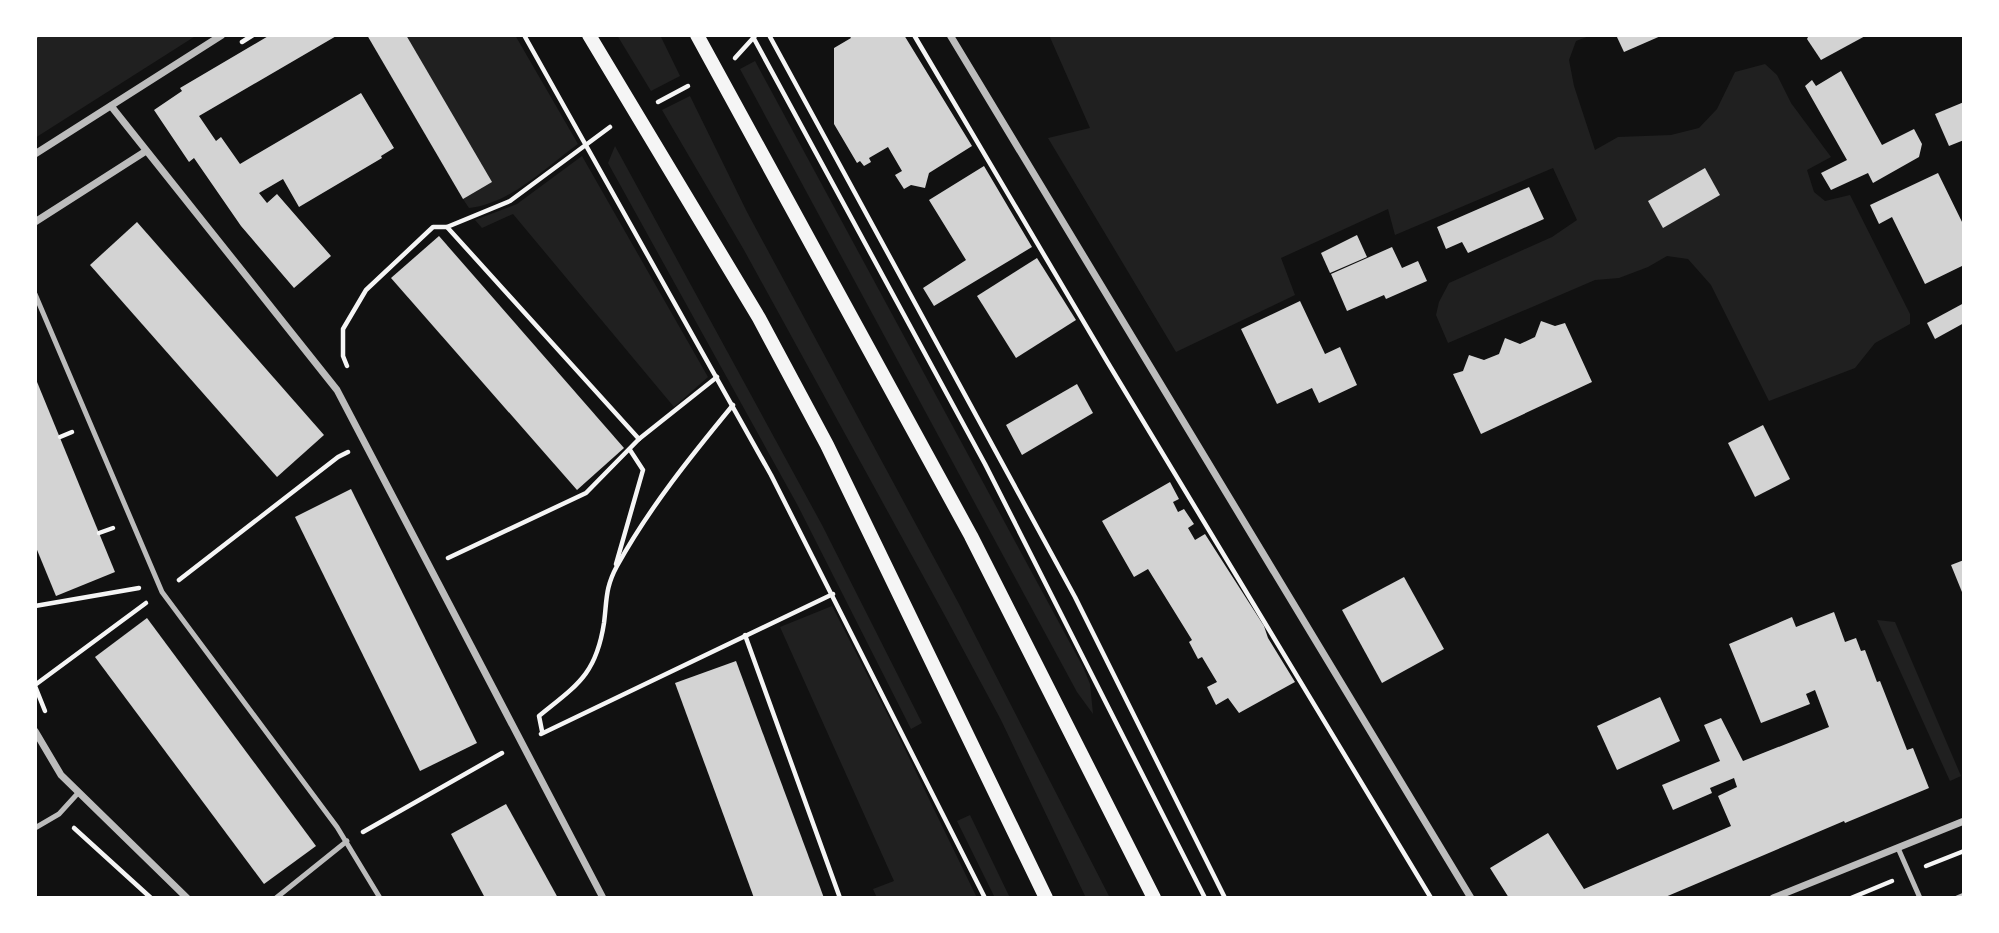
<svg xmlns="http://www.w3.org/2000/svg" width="1999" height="933" font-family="'Source Serif 4',serif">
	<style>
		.green { fill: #202020 }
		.building { fill: #d3d3d3 }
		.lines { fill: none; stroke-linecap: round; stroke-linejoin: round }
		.path { stroke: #f5f5f5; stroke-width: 4.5 }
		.service { stroke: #bcbcbc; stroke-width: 5 }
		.minor { stroke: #bcbcbc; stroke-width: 7 }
		.secondary { stroke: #f5f5f5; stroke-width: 14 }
	</style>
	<rect width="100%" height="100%" fill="#111"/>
	<!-- green -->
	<g class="green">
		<polygon points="35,35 197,35 35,138"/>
		<path d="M406,35H515L578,144C546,167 510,204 469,208L463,199Z"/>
		<polygon points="617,35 660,35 680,76 651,91"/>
		<polygon points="1049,35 1592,35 1576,41 1569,60 1574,86 1595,150 1618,137 1671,135 1699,128 1717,109 1735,72 1765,64 1777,75 1791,103 1831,157 1807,170 1814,192 1825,201 1850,195 1910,314 1910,324 1875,343 1855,368 1769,401 1711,285 1688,259 1667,256 1648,267 1619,278 1595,280 1448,343 1436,315 1439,302 1449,283 1552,237 1577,220 1553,168 1395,235 1388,209 1281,258 1295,295 1176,352 1048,138 1090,128"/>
		<polygon points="755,61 1083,667 1090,684 1093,714 1077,692 740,69"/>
		<polygon points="690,96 747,212 959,604 1110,898 1086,898 1001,720 944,614 744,250 662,110"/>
		<polygon points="615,146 822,525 922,723 911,729 798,506 608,163"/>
		<polygon points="582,156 708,377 674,407 513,214 482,228 475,220 517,204"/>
		<polygon points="832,606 898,735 977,898 877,898 873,889 894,881 780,627"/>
		<polygon points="1877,620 1895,622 1961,776 1950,781"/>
		<polygon points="970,815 1010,898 995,898 957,821"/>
	</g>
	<!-- building -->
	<g class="building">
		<polygon points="270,35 338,35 199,116 216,141 221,137 240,164 361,93 394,148 381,156 382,158 299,207 283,179 259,193 267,203 277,194 331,256 294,288 241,226 194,158 189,162 154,110 182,91 180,88"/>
		<polygon points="367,35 406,35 492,182 463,199"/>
		<polygon points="849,35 904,35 972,146 929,173 925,188 911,185 904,189 895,175 902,171 888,147 869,158 871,162 864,166 860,161 857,163 834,124 834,48 851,38"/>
		<polygon points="1616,35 1663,35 1624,52"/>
		<polygon points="1809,35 1867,35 1821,60 1807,39"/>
		<polygon points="1841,71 1882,145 1914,129 1922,144 1919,157 1873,183 1868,173 1831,190 1821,173 1847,160 1805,86 1812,80 1816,86"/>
		<polygon points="1964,102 1964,140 1949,146 1935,114"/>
		<polygon points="984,166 1032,247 934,306 923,288 966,260 929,200"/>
		<polygon points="1705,168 1720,195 1663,228 1648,201"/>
		<polygon points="1938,173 1964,226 1964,265 1925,284 1892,217 1879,224 1870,205"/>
		<polygon points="1529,187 1544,219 1468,253 1462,242 1446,249 1437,227"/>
		<polygon points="137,222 324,435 277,477 90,265"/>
		<polygon points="1357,235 1367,257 1330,273 1321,253"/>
		<polygon points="439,236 624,448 577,490 391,278"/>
		<polygon points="1392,247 1402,268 1418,261 1427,281 1386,299 1384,295 1347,311 1331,274"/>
		<polygon points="1037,258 1076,320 1016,358 977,296"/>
		<polygon points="1300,301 1325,354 1340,347 1357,385 1319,403 1312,388 1277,404 1241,329"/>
		<polygon points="1964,303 1964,323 1935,339 1927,323"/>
		<polygon points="1541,321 1555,326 1565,323 1592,382 1481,434 1453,374 1463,371 1469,355 1484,360 1499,354 1505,338 1520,344 1535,337"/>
		<polygon points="35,377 115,572 56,596 35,545"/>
		<polygon points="1077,384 1093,413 1022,455 1006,425"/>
		<polygon points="1763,425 1790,479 1755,497 1728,443"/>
		<polygon points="1170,482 1179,499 1173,502 1178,512 1184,509 1194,524 1188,528 1195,540 1205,534 1264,626 1268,638 1295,682 1239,713 1228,698 1216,705 1207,687 1217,682 1202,657 1198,659 1189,642 1192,640 1148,569 1134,577 1102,521"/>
		<polygon points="351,489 477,743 420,771 295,517"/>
		<polygon points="1964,560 1964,597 1951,565"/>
		<polygon points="1404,577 1444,649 1382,683 1342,610"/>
		<polygon points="1834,612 1845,642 1856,638 1861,651 1865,650 1877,682 1880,681 1907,750 1913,748 1929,788 1845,823 1844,821 1663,898 1509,898 1490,868 1548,833 1584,889 1731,826 1718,796 1737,787 1734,778 1710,788 1712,793 1673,810 1662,785 1720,761 1704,725 1721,718 1743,761 1829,727 1815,690 1806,694 1810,704 1761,723 1729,644 1792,617 1796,627"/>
		<polygon points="147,618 316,846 264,884 95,657"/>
		<polygon points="736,661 824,898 754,898 675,683"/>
		<polygon points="1660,697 1680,741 1617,770 1597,726"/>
		<polygon points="506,804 558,898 485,898 451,834"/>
	</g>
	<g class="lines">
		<!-- path -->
		<g class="path">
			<polyline points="524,35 771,475 985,898"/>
			<polyline points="752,35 985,464 1205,898"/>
			<polyline points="769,35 1075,597 1225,898"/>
			<polyline points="914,35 1108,363 1431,898"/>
			<polyline points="35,36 37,35"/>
			<polyline points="242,42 253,35"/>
			<polyline points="735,58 755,36"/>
			<polyline points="658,102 688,86"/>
			<polyline points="610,127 510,201 447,227 639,439"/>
			<polyline points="347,366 343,356 343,329 366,290 433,227 447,227"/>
			<polyline points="60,437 72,432"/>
			<polyline points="99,533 113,528"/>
			<polyline points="448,558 586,493 639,439 717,377"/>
			<polyline points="616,564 643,470 630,450"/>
			<polyline points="179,580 338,457 348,452"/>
			<polyline points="35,606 139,588"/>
			<polyline points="745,635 840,898"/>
			<polyline points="35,685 146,603"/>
			<polyline points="35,686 45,711"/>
			<path d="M542,731L539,716C577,685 596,675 604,623C607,600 605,588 617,566C649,508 691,456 733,405"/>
			<polyline points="541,734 833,594"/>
			<polyline points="74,828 151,898"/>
			<polyline points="363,832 502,753"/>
			<polyline points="1926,866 1964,851"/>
			<polyline points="1851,898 1892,881"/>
		</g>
		<!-- service -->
		<g class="service">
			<polyline points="35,294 162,592 337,827 380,898"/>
			<polyline points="35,828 59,814 79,792"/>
			<polyline points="1898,848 1920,898"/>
			<polyline points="276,898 347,841"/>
			<polyline points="1957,898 1964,895"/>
		</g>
		<!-- minor -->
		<g class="minor">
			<polyline points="950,35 1471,898"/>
			<polyline points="111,106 337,390 603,898"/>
			<polyline points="35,154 222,35"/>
			<polyline points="35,222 146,151"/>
			<polyline points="35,731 61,775 187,898"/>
			<polyline points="1773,898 1964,821"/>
		</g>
		<!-- secondary -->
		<g class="secondary">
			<polyline points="589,35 759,318 827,445 1046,898"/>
			<polyline points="697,35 971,536 1154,898"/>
		</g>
	</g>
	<!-- border -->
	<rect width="1999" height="933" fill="none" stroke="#ffffff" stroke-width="74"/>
</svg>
